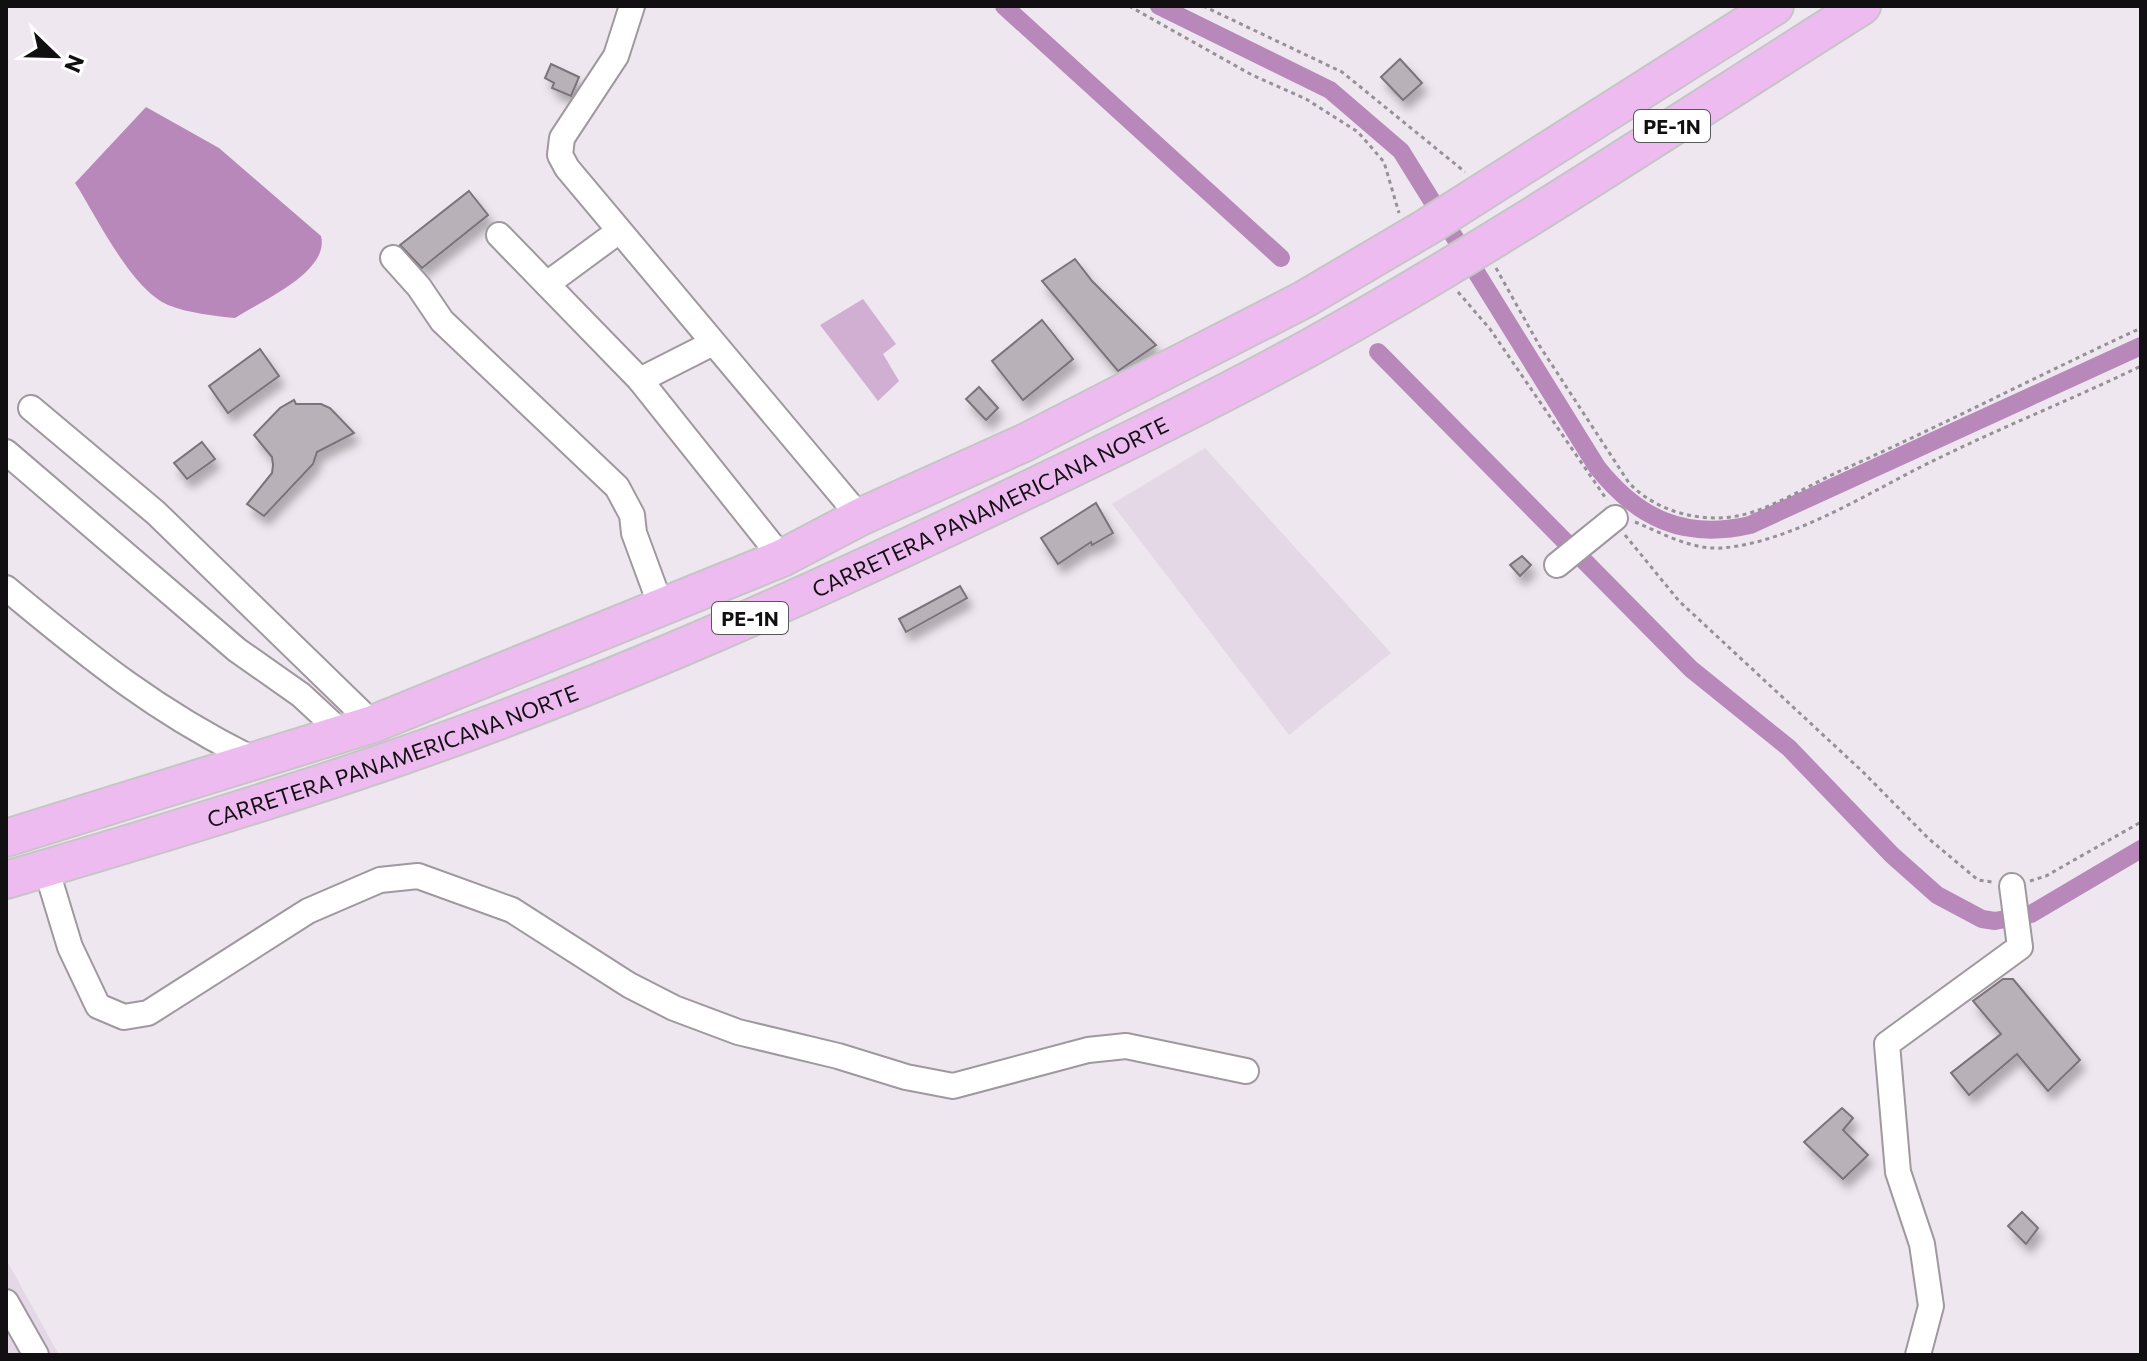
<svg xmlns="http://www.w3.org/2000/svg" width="2147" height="1361" font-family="Commissioner,sans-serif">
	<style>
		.built { fill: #e5d8e6 }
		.green { fill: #d1afd3 }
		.water { fill: #b888bb }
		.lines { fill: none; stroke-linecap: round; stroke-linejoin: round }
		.canal { stroke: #b888bb; stroke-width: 18 }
		.building { fill: #b8b1b8; stroke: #7a737a; stroke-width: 2; filter: url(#shadow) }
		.minor-casing { stroke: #9f989f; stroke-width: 28 }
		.highway-casing { stroke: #c6c5c6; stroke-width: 40 }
		.path { stroke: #969197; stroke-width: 3; stroke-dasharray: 4 4; stroke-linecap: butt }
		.minor { stroke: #fff; stroke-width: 24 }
		.highway { stroke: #eebbf1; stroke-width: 36 }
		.labels { text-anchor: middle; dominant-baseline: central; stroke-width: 7; stroke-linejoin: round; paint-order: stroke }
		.shield { fill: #fff; stroke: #585759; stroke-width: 2 }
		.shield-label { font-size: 20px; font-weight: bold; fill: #110f12 }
		.street-label { font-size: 22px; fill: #110f12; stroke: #fff }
	</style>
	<defs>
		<filter id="shadow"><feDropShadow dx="5" dy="9" stdDeviation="4" flood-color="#0004"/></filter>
	</defs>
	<rect width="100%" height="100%" fill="#eee7ef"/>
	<!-- built -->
	<g class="built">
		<polygon points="1205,448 1391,653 1289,735 1112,504"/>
		<polygon points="6,1259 59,1355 6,1355"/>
	</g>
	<!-- green -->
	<polygon class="green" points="863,299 896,344 883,354 899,381 878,401 820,325"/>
	<!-- water -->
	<path class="water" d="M146,107L219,148L321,236C330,272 261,301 235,318C214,316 188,313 168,305C130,288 97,217 75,183Z"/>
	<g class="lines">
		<!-- canal -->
		<g class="canal">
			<polyline points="1004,6 1281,258"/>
			<path d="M1159,6L1330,90L1401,151L1597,467C1638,519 1685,540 1750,525L2141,346"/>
			<polyline points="1378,352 1691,669 1789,748 1892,855 1937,895 1982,919 1995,921 2031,914 2141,849"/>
		</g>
	</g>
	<!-- building -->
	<g class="building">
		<polygon points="1400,59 1422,83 1403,100 1381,77"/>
		<polygon points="551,64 579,77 571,96 552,88 554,83 545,78"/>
		<polygon points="469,191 488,215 422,268 400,245"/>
		<polygon points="1075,259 1092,281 1156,345 1118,371 1042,281"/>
		<polygon points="1042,320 1073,359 1023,400 992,361"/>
		<polygon points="260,349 279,376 228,413 209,386"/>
		<polygon points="979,387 998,408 986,420 966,399"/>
		<polygon points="294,400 296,404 321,404 330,408 354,433 317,452 313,464 264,516 247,504 272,473 273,465 272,457 254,435 280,408"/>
		<polygon points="202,442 215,459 187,479 174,463"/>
		<polygon points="1096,503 1113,533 1092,545 1091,542 1058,564 1041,538"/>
		<polygon points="1522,556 1531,565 1520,576 1510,565"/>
		<polygon points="960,586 967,598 906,632 899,619"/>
		<polygon points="2003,979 2013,979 2080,1060 2048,1091 2017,1054 1969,1095 1951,1073 2001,1034 1973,1001"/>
		<polygon points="1842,1108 1853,1118 1843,1130 1868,1155 1843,1179 1804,1142"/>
		<polygon points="2022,1212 2038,1228 2026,1244 2008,1226"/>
	</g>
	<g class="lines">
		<defs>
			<g id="minor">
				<polyline points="632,6 616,56 562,138 560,155 567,168 860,517"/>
				<polyline points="499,235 640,380 782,558"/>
				<polyline points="393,258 419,287 442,321 617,487 632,515 634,533 662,609"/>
				<polyline points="547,284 619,231"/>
				<polyline points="640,380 713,343"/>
				<polyline points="31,408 156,513 373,724"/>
				<polyline points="6,452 237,650 301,695 343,734"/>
				<polyline points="1557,565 1615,518"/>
				<path d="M6,588C89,657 159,714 257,761"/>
				<polyline points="46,868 70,947 98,1006 124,1017 148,1013 308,911 380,880 418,876 512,910 629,985 674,1008 738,1032 838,1056 906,1077 953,1086 1088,1050 1126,1046 1246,1071"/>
				<polyline points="6,1302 36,1355"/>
				<polyline points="1918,1355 1931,1306 1922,1244 1898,1172 1887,1044 2020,947 2012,886"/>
			</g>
			<g id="highway">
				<polyline points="6,838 373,724 782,558 860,517 1024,443 1303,300 1427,227 1775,6"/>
				<path id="s1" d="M6,880C122,846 238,811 352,773C568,701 778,609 983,511C1092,459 1201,407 1307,349C1497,244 1678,122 1862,6"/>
			</g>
		</defs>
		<!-- minor casing -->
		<use href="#minor" class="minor-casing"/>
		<!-- highway casing -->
		<use href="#highway" class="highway-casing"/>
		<!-- path -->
		<g class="path">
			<polyline points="1129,6 1252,75 1306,99 1358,132 1384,162 1399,213"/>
			<polyline points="1203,6 1342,72 1465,172"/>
			<path d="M1496,268L1539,345L1629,483C1657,512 1702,524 1742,515C1775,507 1811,484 1842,470C1943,425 2041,374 2141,328"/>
			<polyline points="1458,292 1490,329 1607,500"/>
			<path d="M1635,522C1662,533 1691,550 1722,548C1795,542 1875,488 1941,457C2007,425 2075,398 2141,366"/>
			<polyline points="1625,535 1679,601 1863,772 1929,839 1978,880 1992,882"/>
			<polyline points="2030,881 2046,876 2141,822"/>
		</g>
		<!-- minor -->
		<use href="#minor" class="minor"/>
		<!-- highway -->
		<use href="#highway" class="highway"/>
	</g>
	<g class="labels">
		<!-- shield labels -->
		<g class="shield">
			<rect x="1634" y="110" width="76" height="32" rx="6"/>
			<rect x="712" y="602" width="76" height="32" rx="6"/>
		</g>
		<g class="shield-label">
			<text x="1672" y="126">PE-1N</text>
			<text x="750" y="618">PE-1N</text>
		</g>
		<!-- street labels -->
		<g class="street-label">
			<text stroke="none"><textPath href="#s1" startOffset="1054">CARRETERA PANAMERICANA NORTE</textPath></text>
			<text stroke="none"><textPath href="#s1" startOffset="406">CARRETERA PANAMERICANA NORTE</textPath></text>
		</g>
	</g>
	<!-- border -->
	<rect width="2147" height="1361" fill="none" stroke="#110f12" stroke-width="16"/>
	<!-- north arrow -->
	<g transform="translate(56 56) rotate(113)" stroke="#ffffff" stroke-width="6" paint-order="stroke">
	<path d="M0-6L14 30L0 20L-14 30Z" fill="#110f12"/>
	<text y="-12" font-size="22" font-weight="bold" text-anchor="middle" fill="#110f12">N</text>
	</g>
</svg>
